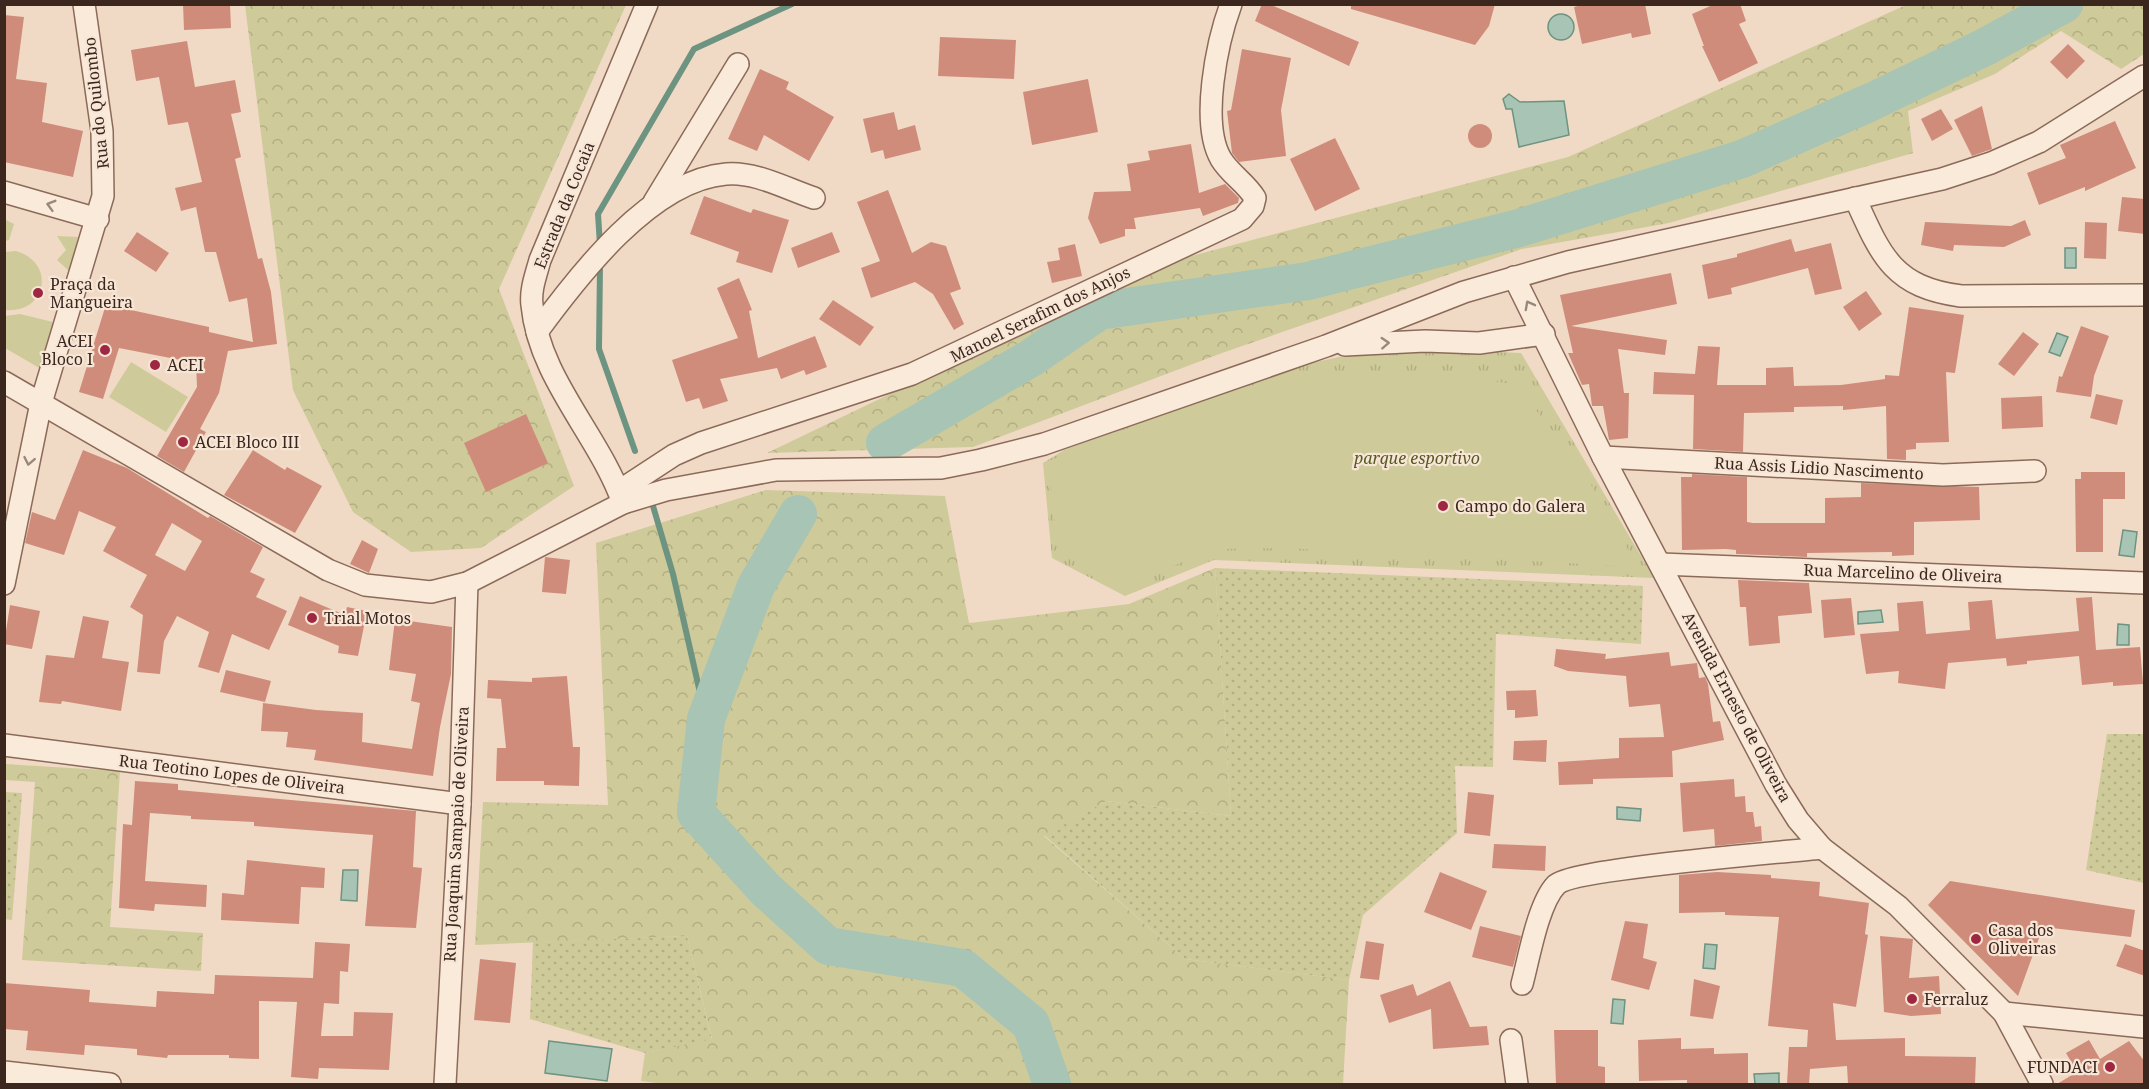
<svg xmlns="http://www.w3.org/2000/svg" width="2149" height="1089" font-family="'Noto Serif',serif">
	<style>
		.grass { fill: url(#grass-dots) }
		.forest { fill: url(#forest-crowns) }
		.park { fill: url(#park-tufts) }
		.garden { fill: #cfca99 }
		.water { fill: #a7c4b5; stroke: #6d9381; stroke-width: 1.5 }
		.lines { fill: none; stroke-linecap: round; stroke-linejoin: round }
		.stream { stroke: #6d9381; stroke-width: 6 }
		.river { stroke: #a7c4b5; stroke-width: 38 }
		.building { fill: #d08c7a; fill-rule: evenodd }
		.minor-casing { stroke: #8c6a5a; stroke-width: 24 }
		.minor { stroke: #faead9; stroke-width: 21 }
		.oneway { stroke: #9b887c }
		.poi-dot { fill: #9e2841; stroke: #f7e6d6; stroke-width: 2 }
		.labels { text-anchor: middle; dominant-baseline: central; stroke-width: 4.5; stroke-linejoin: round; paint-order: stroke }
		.street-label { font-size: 16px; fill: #3c271f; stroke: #f7e6d6 }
		.poi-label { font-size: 16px; fill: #3c271f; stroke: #f7e6d6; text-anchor: start }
		.park-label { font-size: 16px; font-style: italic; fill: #575924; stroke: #f7e6d6 }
	</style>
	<defs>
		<pattern id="grass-dots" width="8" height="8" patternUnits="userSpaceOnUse" patternTransform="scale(1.5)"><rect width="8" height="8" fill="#cfca99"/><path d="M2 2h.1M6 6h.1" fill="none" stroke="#b3ae83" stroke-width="1.8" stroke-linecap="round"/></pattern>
		<pattern id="forest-crowns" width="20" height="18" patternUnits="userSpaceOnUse" patternTransform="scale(1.5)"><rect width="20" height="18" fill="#cfca99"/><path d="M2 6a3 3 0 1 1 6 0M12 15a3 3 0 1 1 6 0" fill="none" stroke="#b3ae83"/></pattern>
		<pattern id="park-tufts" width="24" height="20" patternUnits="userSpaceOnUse" patternTransform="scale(1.5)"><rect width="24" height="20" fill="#cfca99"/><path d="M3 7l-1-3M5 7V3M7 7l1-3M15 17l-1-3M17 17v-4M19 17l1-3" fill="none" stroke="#b3ae83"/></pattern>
	</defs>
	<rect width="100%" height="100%" fill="#f0dac6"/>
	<!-- grass -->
	<g class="grass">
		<polygon points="1215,568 1643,586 1641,644 1496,634 1493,767 1455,766 1457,833 1363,915 1349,980 1185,959 1044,835 1106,801 1231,816"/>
		<polygon points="2107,734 2144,734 2144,883 2086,870"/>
		<polygon points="4,792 22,793 12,920 5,919"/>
		<polygon points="687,936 712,1040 645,1053 530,1019 533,942"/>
	</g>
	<!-- forest -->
	<g class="forest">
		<polygon points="245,5 626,5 499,289 574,486 481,548 411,552 353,512 293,390"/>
		<polygon points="1906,5 2144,5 2144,54 2121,69 2061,31 1995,74 1908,111 1913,153 1669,223 1522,249 1222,353 973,447 767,453 1161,264 1568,157"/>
		<polygon points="766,490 945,496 969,623 1129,604 1215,568 1231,816 1106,801 1044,836 1185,959 1349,980 1343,1084 664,1084 641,1081 645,1053 712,1039 687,936 475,945 483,802 608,805 596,543"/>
		<polygon points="4,764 120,771 110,927 203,933 201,971 22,960 35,782 5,780"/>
	</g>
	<!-- park -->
	<g class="park">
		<polygon points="4,219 14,224 9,240 5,241"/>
		<polygon points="1386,347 1521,353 1654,578 1214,560 1125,596 1052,558 1043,463 1064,450 1297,366"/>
	</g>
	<!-- garden -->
	<g class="garden">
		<polygon points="57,236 78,237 70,272 57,260 66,250"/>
		<path d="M16,251C57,263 46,314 5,310V252Z"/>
		<polygon points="20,314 53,322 41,369 5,348 5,316"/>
		<polygon points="131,362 188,397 166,432 109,397"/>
		<polygon points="1402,371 1515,384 1579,464 1638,567 1285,548 1214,549 1124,586 1058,552 1050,481 1051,460 1180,407 1273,380"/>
	</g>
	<!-- water -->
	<g class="water">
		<circle cx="1561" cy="27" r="13"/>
		<polygon points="1509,94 1520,102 1564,101 1569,135 1519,147 1512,109 1506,109 1503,99"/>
		<rect x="2065" y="248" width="11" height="20"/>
		<polygon points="2057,333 2068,337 2060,356 2049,352"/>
		<polygon points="2123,530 2137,532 2134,557 2119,555"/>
		<polygon points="1881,610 1883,622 1858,624 1858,612"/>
		<polygon points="2118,624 2129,625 2129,645 2117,645"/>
		<polygon points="1617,807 1641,809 1640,821 1617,819"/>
		<polygon points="343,870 358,870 357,901 341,900"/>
		<polygon points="1705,944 1717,945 1715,969 1703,968"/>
		<polygon points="1613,999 1625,1000 1623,1024 1611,1023"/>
		<polygon points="549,1041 612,1049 607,1081 545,1073"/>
		<polygon points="1779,1073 1779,1084 1755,1084 1754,1074"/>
	</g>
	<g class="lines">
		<!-- stream -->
		<g class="stream">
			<polyline points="600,245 598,214 694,49 792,4"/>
			<polyline points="600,264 599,349 635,451"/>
			<polyline points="653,506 673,574 706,719"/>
		</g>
		<!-- river -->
		<g class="river">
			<polyline points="885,443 1031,358 1099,311 1308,281 1519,228 1742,159 1871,102 1985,47 2064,4"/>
			<polyline points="798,514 756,586 706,719 696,813 765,889 828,946 963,968 1031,1024 1052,1084"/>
		</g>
	</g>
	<!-- building -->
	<g class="building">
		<polygon points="183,4 230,4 231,28 184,30"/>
		<polygon points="1262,4 1269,4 1359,42 1349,66 1255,21"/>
		<polygon points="1351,4 1495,4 1489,26 1475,45 1351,9"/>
		<polygon points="1585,4 1645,4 1651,34 1632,38 1631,33 1582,44 1574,7"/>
		<polygon points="1715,4 1740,4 1746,21 1739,24 1758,63 1719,82 1702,46 1704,46 1692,14"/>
		<polygon points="4,15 24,17 16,79 47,83 42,122 83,131 73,177 4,162"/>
		<polygon points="940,37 1016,40 1014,79 938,76"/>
		<polygon points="187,41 195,87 235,80 241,112 231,114 241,157 235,159 258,259 262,258 271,292 277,344 228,351 219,393 200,429 206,432 184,472 157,456 197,387 196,363 119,348 103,399 79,392 107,301 131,310 209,327 209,332 253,342 247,298 229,302 216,252 205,252 196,207 181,211 175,188 202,182 188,122 168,125 159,77 136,81 131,50"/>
		<polygon points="2068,44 2085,61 2067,79 2050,62"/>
		<polygon points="1242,49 1291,58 1281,110 1286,156 1239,162 1232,153 1227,111 1231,110"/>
		<polygon points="760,69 789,82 786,89 834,117 809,161 764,135 757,151 728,139"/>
		<polygon points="1088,79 1098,132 1032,145 1023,92"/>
		<polygon points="1982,106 1992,149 1972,156 1954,120"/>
		<polygon points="1941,109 1953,129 1932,141 1921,119"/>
		<polygon points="894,112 898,130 915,125 921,150 885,159 883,150 871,153 863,119"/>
		<polygon points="2115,121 2136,168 2085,191 2085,187 2039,205 2027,173 2066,158 2060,145"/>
		<circle cx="1480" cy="136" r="12"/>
		<polygon points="1335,138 1360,189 1315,211 1290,159"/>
		<polygon points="1191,144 1199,193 1225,184 1239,198 1238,203 1203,216 1200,208 1134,218 1136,229 1125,229 1125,236 1100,244 1088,218 1094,192 1131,191 1127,164 1150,160 1148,151"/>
		<polygon points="888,190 912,253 931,242 946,246 961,289 950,293 964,324 954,330 933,294 915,282 871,298 861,268 880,261 857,202"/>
		<polygon points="704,196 751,213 753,209 789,220 772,273 736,262 739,252 690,234"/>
		<polygon points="2122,197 2145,199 2145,234 2118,231"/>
		<polygon points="2025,220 2031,235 2004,247 1954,245 1953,251 1921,245 1925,222 2011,226"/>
		<polygon points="2085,222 2107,223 2106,259 2084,258"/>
		<polygon points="137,232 169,253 156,272 124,251"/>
		<polygon points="832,232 840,252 798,268 791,248"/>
		<polygon points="1791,239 1795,252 1831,243 1842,289 1815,295 1808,268 1731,288 1732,294 1708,299 1702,265 1737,257 1737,254"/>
		<polygon points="1075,244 1082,276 1052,283 1047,262 1060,260 1058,248"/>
		<polygon points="1671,273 1677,304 1571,326 1667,340 1665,355 1618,349 1624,393 1629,393 1628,438 1609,440 1603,406 1592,406 1589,384 1582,385 1568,353 1573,353 1560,295"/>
		<polygon points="739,278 752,310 749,311 758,358 815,336 827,367 806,375 804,370 781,379 777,368 720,379 728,401 703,409 699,398 686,402 672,360 738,338 717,288"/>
		<polygon points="1866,291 1882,314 1859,331 1843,307"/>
		<polygon points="833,300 874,327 860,346 819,319"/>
		<polygon points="1909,307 1964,315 1955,373 1946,372 1949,442 1916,443 1916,449 1906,450 1906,460 1887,459 1886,406 1843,410 1843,406 1794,407 1794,412 1744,413 1743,452 1693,449 1694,395 1653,394 1654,372 1695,374 1698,346 1720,347 1717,385 1766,385 1766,368 1793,367 1794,386 1841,385 1885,379 1885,375 1899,376"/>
		<polygon points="2081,326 2109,336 2094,376 2091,397 2056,392 2059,376 2062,377"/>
		<polygon points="2023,332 2039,344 2014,376 1998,364"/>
		<polygon points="2096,394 2123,400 2117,425 2090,418"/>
		<polygon points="2042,396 2043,427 2002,429 2001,398"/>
		<polygon points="526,414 548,463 486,492 464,443"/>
		<path d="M83,450L127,468L208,518L210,516L263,547L250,572L265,579L256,597L287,611L269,650L232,634L219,673L198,667L209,632L177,616L164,641L160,674L137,672L143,615L130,607L147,575L103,551L116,527L79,511L64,555L25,543L32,512L55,520ZM172,523L202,541L185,571L155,555Z"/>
		<polygon points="253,450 285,470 287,467 322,486 295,533 224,495"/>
		<polygon points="2081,472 2125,472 2125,499 2103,499 2103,552 2076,552 2075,479 2081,479"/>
		<polygon points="1692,474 1747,477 1747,522 1753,523 1825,523 1825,498 1861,497 1861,483 1979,487 1980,520 1914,522 1914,555 1892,556 1892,552 1807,553 1807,557 1736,554 1736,550 1726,549 1682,550 1681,477 1692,477"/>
		<polygon points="362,540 378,549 369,573 350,564"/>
		<polygon points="545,557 570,560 566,594 542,592"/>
		<polygon points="1738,580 1809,583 1812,613 1778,616 1780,643 1749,646 1746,607 1740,607"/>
		<polygon points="300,596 345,615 347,607 367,611 358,656 338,653 339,646 288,625"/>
		<polygon points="2092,597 2096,650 2140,647 2143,684 2113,686 2113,682 2082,685 2079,656 2027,661 2027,664 2007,666 2006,658 1948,663 1945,689 1898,683 1899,671 1866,674 1860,634 1899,631 1897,603 1923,601 1926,634 1970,630 1968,602 1992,600 1996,639 2079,631 2076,598"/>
		<polygon points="1851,598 1855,635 1824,638 1821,600"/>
		<polygon points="10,605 40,611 32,649 4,644"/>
		<polygon points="83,616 109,621 102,658 129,662 121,711 62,701 61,704 39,702 46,655 74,658"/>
		<polygon points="395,619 452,627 451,674 440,727 433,776 314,760 316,750 286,747 288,732 261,731 263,703 316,710 363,713 362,742 412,749 420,703 411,701 416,674 389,670"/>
		<polygon points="1556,649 1606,654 1605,659 1669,652 1671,666 1697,663 1699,678 1705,677 1708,684 1713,722 1720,721 1724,740 1672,751 1673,777 1593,779 1593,784 1559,785 1558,762 1619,758 1619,738 1664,737 1660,704 1629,707 1626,676 1568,671 1554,666"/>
		<polygon points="226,670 271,681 265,702 220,692"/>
		<polygon points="567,676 573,747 580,747 579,786 544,785 544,781 496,781 497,748 506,748 501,699 487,698 488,680 532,682 532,678"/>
		<polygon points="1536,690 1538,716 1515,718 1515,710 1507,710 1506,691"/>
		<polygon points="1547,740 1546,762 1513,760 1514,741"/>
		<polygon points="1734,779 1735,797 1745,796 1746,812 1753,812 1755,827 1761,826 1762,841 1715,846 1714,829 1683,832 1680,783"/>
		<polygon points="135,781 178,784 178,790 416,811 413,867 422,868 416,928 365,926 373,835 254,826 254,822 191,819 191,816 150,813 145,881 207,885 206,907 155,904 154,911 119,908 123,824 132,825"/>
		<polygon points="1468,792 1494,795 1490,836 1464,833"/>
		<polygon points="1494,844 1546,846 1545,871 1492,868"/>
		<polygon points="247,860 325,868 324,888 301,887 299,924 221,920 222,893 244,895"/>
		<polygon points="1440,872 1487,891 1471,930 1424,912"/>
		<polygon points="1717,872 1771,875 1771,878 1820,882 1819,896 1869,903 1865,934 1868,935 1856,1007 1833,1003 1836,1040 1905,1038 1905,1056 1976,1057 1975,1084 1848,1084 1847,1066 1810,1069 1809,1084 1787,1084 1789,1047 1807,1047 1808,1030 1768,1026 1779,917 1725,915 1725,912 1679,913 1679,875"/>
		<polygon points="1950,881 2135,910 2131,937 2043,927 2018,996 1928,905"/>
		<polygon points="1625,921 1648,924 1643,958 1657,962 1649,990 1611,980"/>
		<polygon points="1480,926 1521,936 1513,967 1472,957"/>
		<polygon points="1880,936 1913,939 1909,978 1939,976 1941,1014 1911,1016 1884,1012"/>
		<polygon points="1366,941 1384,944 1379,980 1360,978"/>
		<polygon points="315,942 350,944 348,972 340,971 339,1004 324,1003 321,1036 353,1036 354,1012 393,1013 389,1070 319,1068 318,1079 291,1077 297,1002 259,1001 259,1059 229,1058 229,1055 168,1055 167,1058 137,1055 137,1049 85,1045 84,1055 26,1050 28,1031 4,1029 4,983 90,990 89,1002 156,1007 157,991 214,994 215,975 313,978"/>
		<polygon points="2125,944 2145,951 2145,976 2116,966"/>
		<polygon points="480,959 516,963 510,1023 474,1020"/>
		<polygon points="1694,979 1720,986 1713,1019 1690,1016"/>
		<polygon points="1450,981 1470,1027 1487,1026 1489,1045 1433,1049 1431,1009 1389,1023 1380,995 1413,984 1417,996"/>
		<polygon points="1554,1030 1598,1030 1598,1066 1605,1067 1605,1084 1556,1084"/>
		<polygon points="1681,1038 1681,1049 1714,1048 1714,1054 1748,1053 1748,1084 1687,1084 1687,1080 1639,1081 1638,1040"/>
		<polygon points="2089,1040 2100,1059 2129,1041 2145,1062 2145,1084 2057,1084 2077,1072 2066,1053"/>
	</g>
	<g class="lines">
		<defs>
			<g id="minor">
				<polyline points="4,192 98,219"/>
				<path d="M1855,198C1881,256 1893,287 1961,296L2144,295"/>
				<polyline points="654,202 738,64"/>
				<polyline points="1514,277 1603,457 1776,785 1798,820 1822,848 1898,906 2004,1013 2042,1084"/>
				<path d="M537,332C578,276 651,180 726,174C754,171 787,189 814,198"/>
				<polyline points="1345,345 1425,341 1479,343 1544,334"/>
				<polyline points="4,382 328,570 365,585 431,592 467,583 623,503 666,490 776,470 941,468 981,460 1044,444 1326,346 1464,292 1568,262 1942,179 1991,163 2039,142 2144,76"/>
				<polyline points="1603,457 1943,475 2035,471"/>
				<path d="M619,491L674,455L701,443L912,374L1242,219L1253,206L1255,198C1246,183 1230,174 1221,159C1200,123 1217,42 1231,4"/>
				<path d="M623,503C599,435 539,379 532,305C530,290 536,275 540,260L647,4"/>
				<polyline points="1661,564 2144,583"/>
				<polyline points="4,584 41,403 103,196 102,131 84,4"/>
				<polyline points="4,745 460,804"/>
				<path d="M1522,984C1529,958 1538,904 1556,885C1572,869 1785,852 1822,848"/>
				<polyline points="2004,1013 2144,1027"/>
				<polyline points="1511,1040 1517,1084"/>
				<polyline points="4,1072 110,1084"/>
				<polyline points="445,1084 460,804 467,583"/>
			</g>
		</defs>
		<!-- minor casing -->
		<use href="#minor" class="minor-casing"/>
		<!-- minor -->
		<use href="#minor" class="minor"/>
	</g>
	<!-- one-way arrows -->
	<defs><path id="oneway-chevron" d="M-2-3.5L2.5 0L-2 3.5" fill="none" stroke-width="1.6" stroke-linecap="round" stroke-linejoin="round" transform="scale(1.5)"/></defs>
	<g class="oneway">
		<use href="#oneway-chevron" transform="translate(51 205) rotate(-164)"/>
		<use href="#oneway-chevron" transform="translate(1529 305) rotate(-118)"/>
		<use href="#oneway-chevron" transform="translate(1385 343) rotate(-3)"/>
		<use href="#oneway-chevron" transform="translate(29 461) rotate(101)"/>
	</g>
	<!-- markers -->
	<g class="poi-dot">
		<circle cx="38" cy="293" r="6"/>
		<circle cx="105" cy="350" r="6"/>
		<circle cx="155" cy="365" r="6"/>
		<circle cx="183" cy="442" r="6"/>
		<circle cx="1443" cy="506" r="6"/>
		<circle cx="312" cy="618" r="6"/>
		<circle cx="1976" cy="939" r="6"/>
		<circle cx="1912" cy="999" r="6"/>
		<circle cx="2110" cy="1067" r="6"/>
	</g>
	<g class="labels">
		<!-- street labels -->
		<g class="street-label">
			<text transform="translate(96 103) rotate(-96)">Rua do Quilombo</text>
			<text transform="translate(564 205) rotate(-68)">Estrada da Cocaia</text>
			<text transform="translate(1040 314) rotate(-26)">Manoel Serafim dos Anjos</text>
			<text transform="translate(1819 468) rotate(3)">Rua Assis Lidio Nascimento</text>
			<text transform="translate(1903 573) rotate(2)">Rua Marcelino de Oliveira</text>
			<text transform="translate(1737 707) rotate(62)">Avenida Ernesto de Oliveira</text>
			<text transform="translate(232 774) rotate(7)">Rua Teotino Lopes de Oliveira</text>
			<text transform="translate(456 834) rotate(-87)">Rua Joaquim Sampaio de Oliveira</text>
		</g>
		<!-- poi labels -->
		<g class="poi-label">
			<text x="50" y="284">Praça da<tspan x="50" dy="18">Mangueira</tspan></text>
			<text x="93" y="341" text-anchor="end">ACEI<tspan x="93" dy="18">Bloco I</tspan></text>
			<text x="167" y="365">ACEI</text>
			<text x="195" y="442">ACEI Bloco III</text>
			<text x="1455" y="506">Campo do Galera</text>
			<text x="324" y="618">Trial Motos</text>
			<text x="1988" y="930">Casa dos<tspan x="1988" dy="18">Oliveiras</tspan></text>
			<text x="1924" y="999">Ferraluz</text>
			<text x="2098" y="1067" text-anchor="end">FUNDACI</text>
		</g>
		<!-- park labels -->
		<g class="park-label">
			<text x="1417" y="458">parque esportivo</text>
		</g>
	</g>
	<!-- border -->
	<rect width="2149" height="1089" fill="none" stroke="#3c271f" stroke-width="12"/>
</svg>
